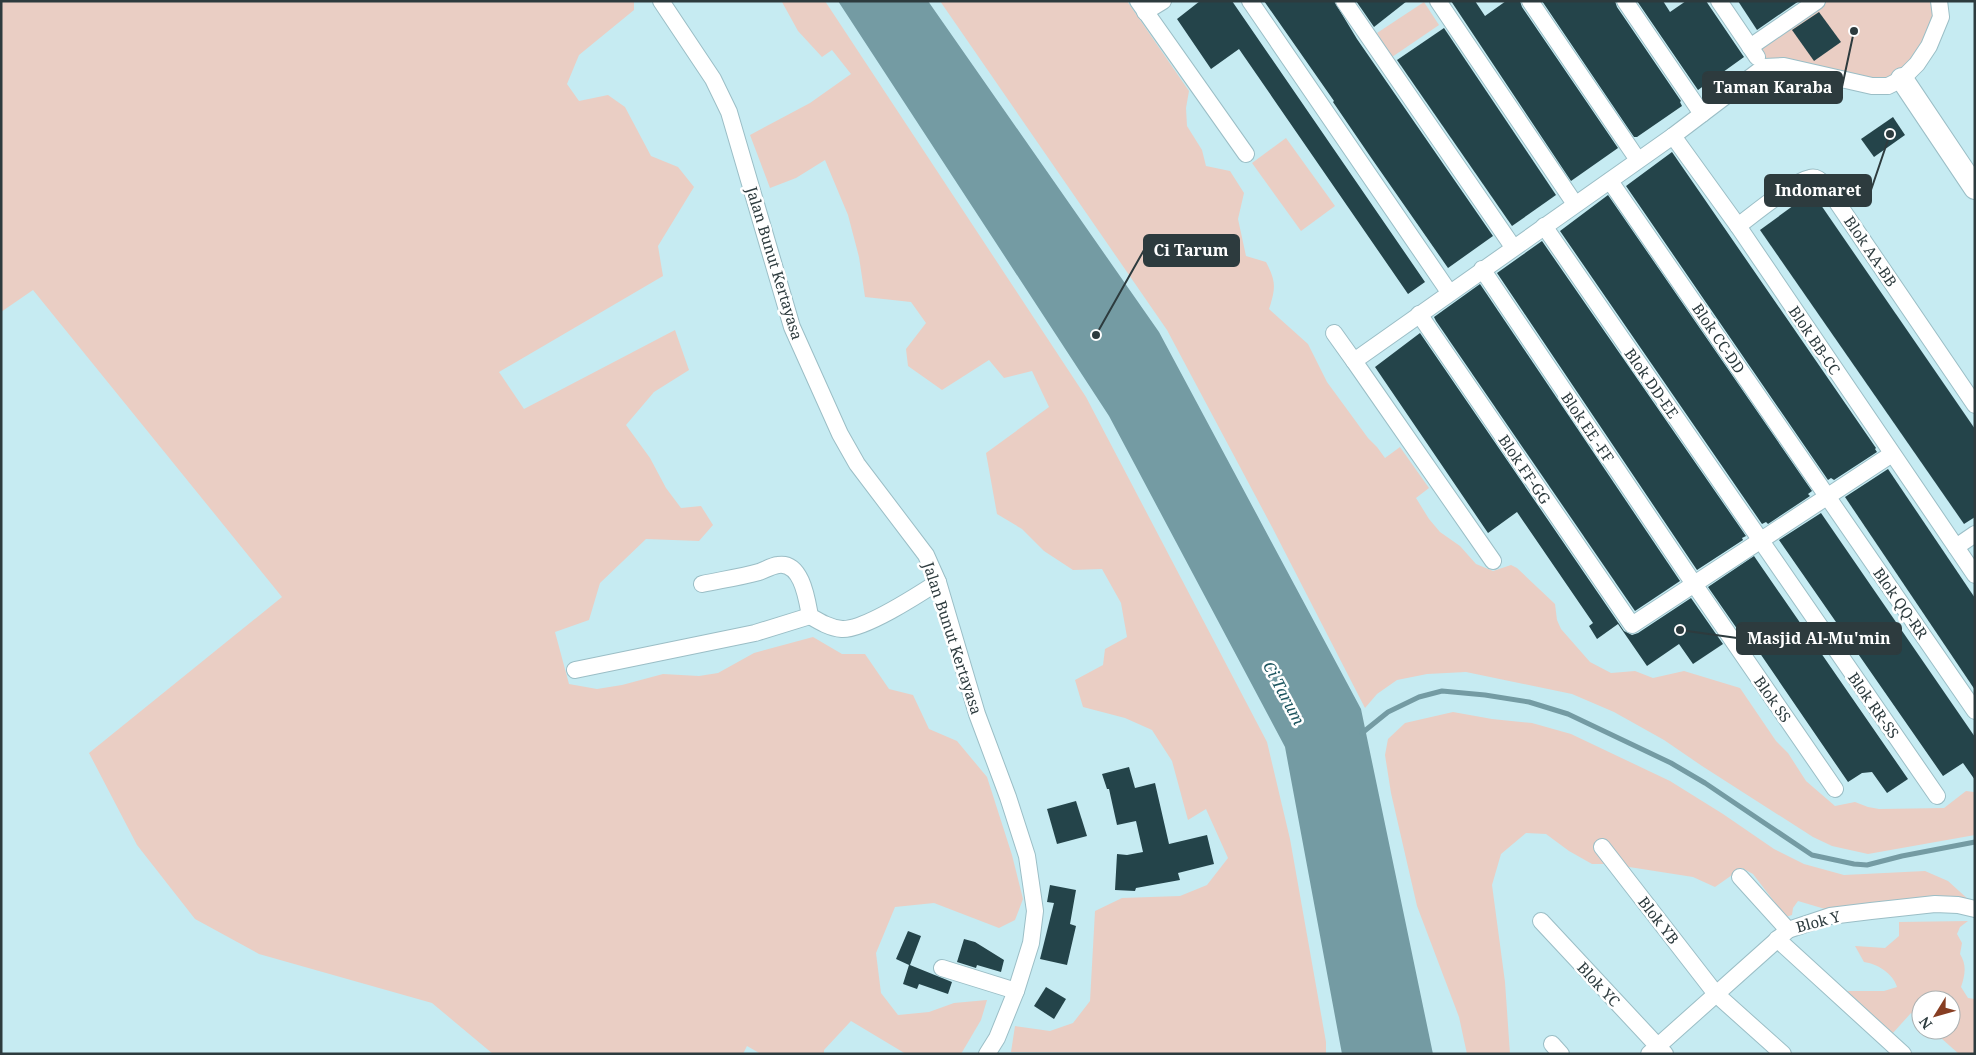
<svg xmlns="http://www.w3.org/2000/svg" width="1976" height="1055" font-family="'Noto Serif',serif">
	<style>
		.green { fill: #eacec4 }
		.water { fill: #749ba3 }
		.lines { fill: none; stroke-linecap: round; stroke-linejoin: round }
		.stream { stroke: #749ba3; stroke-width: 5 }
		.building { fill: #24444a }
		.street-casing { stroke: #9bbec6; stroke-width: 18 }
		.secondary-casing { stroke: #9bbec6; stroke-width: 24 }
		.street { stroke: #fff; stroke-width: 16 }
		.secondary { stroke: #fff; stroke-width: 22 }
		.labels { text-anchor: middle; dominant-baseline: central; stroke-width: 5; stroke-linejoin: round; paint-order: stroke }
		.street-label { font-size: 15px; fill: #2d3b3e; stroke: #fff }
		.water-label { font-size: 16px; font-style: italic; fill: #1d555f; stroke: #fff }
		.leader { fill: none; stroke: #2d3b3e; stroke-width: 2 }
		.callout-dot { fill: #2d3b3e; stroke: #fff; stroke-width: 2 }
		.callout { fill: #2d3b3e; stroke: #2d3b3e; stroke-width: 2 }
		.callout-label { font-size: 16px; text-anchor: middle; font-weight: bold; fill: #fff }
	</style>
	<rect width="100%" height="100%" fill="#c6ebf2"/>
	<!-- green -->
	<g class="green">
		<polygon points="1,1 634,1 634,10 579,55 567,84 579,101 608,95 625,107 651,156 678,167 694,187 658,246 663,276 499,372 524,409 675,330 689,370 654,392 626,425 650,458 666,488 681,508 701,506 713,525 699,541 646,539 600,583 589,620 555,632 569,684 597,689 622,685 663,674 699,676 718,673 754,653 813,637 842,654 865,654 889,689 913,695 929,729 957,741 987,777 1012,855 1023,899 1015,920 999,928 934,903 895,907 876,953 881,993 898,1015 929,1012 954,1003 987,1000 981,1020 961,1054 906,1054 851,1021 824,1050 824,1054 761,1054 747,1046 743,1054 493,1054 432,1003 259,954 195,919 137,845 89,753 282,597 33,290 1,312"/>
		<polygon points="783,1 825,1 1086,397 1267,742 1290,839 1326,1042 1326,1054 1011,1052 1015,1026 1050,1031 1073,1023 1090,1001 1095,911 1122,898 1180,896 1207,885 1228,858 1206,809 1188,820 1172,761 1152,730 1125,718 1083,707 1075,680 1103,665 1105,649 1127,637 1121,603 1102,569 1073,570 1044,551 1022,529 997,514 986,453 1049,407 1032,371 1004,378 989,360 942,390 908,366 906,349 926,323 911,302 865,297 859,257 848,215 825,160 796,178 770,188 750,135 810,103 851,74 832,50 822,57 798,31 782,2"/>
		<path d="M940,1H1127L1189,91L1186,108L1187,126L1202,150L1206,166L1230,171L1244,193L1238,219L1246,256L1266,262C1276,281 1276,288 1269,309L1308,344L1327,382L1368,438L1377,447L1385,458L1400,447L1429,488L1416,498L1429,519L1440,532L1460,546L1476,564L1493,571L1511,565L1517,568L1555,604L1557,620L1561,629L1590,662L1611,673L1635,671L1653,678L1684,671L1740,688L1776,741L1788,753L1806,781L1835,806L1855,802L1868,807L1879,809L1944,808L1966,791L1974,792L1975,835L1868,854L1832,846L1813,837L1702,766L1664,740L1614,712L1572,694L1466,672L1427,674L1397,680L1377,694L1365,708L1272,527L1167,330Z"/>
		<polygon points="1817,1 1939,1 1929,46 1888,86 1764,67 1750,47"/>
		<polygon points="1424,2 1439,25 1392,57 1377,33"/>
		<polygon points="1286,138 1335,206 1301,231 1252,163"/>
		<polygon points="1453,712 1492,719 1532,723 1571,734 1670,781 1723,814 1774,849 1804,864 1844,875 1925,871 1948,881 1969,900 1861,904 1825,909 1798,901 1793,908 1792,915 1786,917 1753,874 1742,868 1715,887 1693,877 1610,864 1592,864 1569,851 1546,834 1526,833 1501,854 1492,885 1505,982 1510,1054 1467,1054 1459,1017 1417,906 1391,793 1385,755 1388,739 1405,723"/>
		<path d="M1968,921L1960,927L1957,934L1962,943L1960,954C1967,965 1965,975 1961,987L1968,998L1975,999V1054H1959L1932,1030H1951V1000H1921V1021L1911,1013L1892,1034L1847,991H1884L1897,987C1893,973 1877,964 1864,962L1855,946L1885,948L1899,936V922Z"/>
	</g>
	<!-- water -->
	<polygon class="water" points="838,1 928,1 1159,332 1361,709 1433,1054 1342,1054 1285,747 1109,416"/>
	<g class="lines">
		<!-- stream -->
		<polyline class="stream" points="1362,733 1388,712 1419,697 1442,691 1485,695 1529,702 1568,714 1671,763 1705,783 1812,855 1854,864 1867,865 1902,856 1975,842"/>
	</g>
	<!-- building -->
	<g class="building">
		<polygon points="1200,1 1232,1 1425,282 1408,294 1239,49 1211,69 1177,19"/>
		<polygon points="1264,1 1334,1 1357,39 1493,236 1448,268 1372,159 1333,102 1334,101"/>
		<polygon points="1356,1 1407,1 1374,27"/>
		<polygon points="1451,1 1475,1 1485,16 1506,1 1520,1 1522,7 1618,148 1571,181"/>
		<polygon points="1542,1 1615,1 1617,7 1681,101 1680,102 1682,106 1637,137 1634,137"/>
		<polygon points="1637,1 1663,1 1670,12 1686,1 1706,1 1744,57 1698,90"/>
		<polygon points="1738,1 1799,1 1757,30"/>
		<polygon points="1819,12 1841,42 1814,61 1792,30"/>
		<polygon points="1444,28 1556,195 1512,226 1397,60"/>
		<polygon points="1893,117 1905,135 1874,157 1861,139"/>
		<polygon points="1672,152 1876,448 1875,449 1877,452 1834,480 1831,478 1828,480 1626,186"/>
		<polygon points="1812,192 1975,429 1975,517 1964,524 1760,230"/>
		<polygon points="1608,195 1812,491 1808,494 1810,496 1768,524 1766,522 1762,524 1560,231"/>
		<polygon points="1542,241 1746,536 1742,538 1743,540 1697,570 1497,273"/>
		<polygon points="1480,284 1680,581 1635,611 1436,321 1434,317"/>
		<polygon points="1420,333 1624,631 1632,635 1638,633 1691,598 1723,644 1693,664 1679,644 1647,666 1618,624 1597,639 1589,626 1593,623 1517,512 1488,533 1375,367"/>
		<polygon points="1888,469 1975,598 1975,690 1845,497"/>
		<polygon points="1821,513 1975,737 1975,780 1963,763 1943,776 1779,540"/>
		<polygon points="1754,556 1908,779 1887,793 1872,772 1862,773 1848,782 1744,630 1740,633 1708,587"/>
		<polygon points="1129,767 1135,788 1155,783 1169,844 1207,835 1214,864 1178,873 1180,880 1136,888 1135,891 1115,890 1117,854 1127,855 1143,852 1136,821 1117,825 1109,789 1107,789 1102,774"/>
		<polygon points="1076,801 1087,836 1057,844 1047,809"/>
		<polygon points="1050,885 1076,890 1070,924 1076,926 1067,965 1040,959 1054,903 1047,902"/>
		<polygon points="908,931 921,936 910,965 952,982 948,994 919,984 917,989 903,984 909,965 896,959"/>
		<polygon points="964,939 975,942 1004,960 1001,972 977,965 976,968 957,962"/>
		<polygon points="1046,987 1066,999 1054,1019 1034,1006"/>
	</g>
	<g class="lines">
		<defs>
			<g id="street">
				<polyline points="661,1 713,79 729,112 792,327 840,434 857,464 926,555 938,582 977,714 1008,797 1027,856 1035,911 1031,943 1016,991 997,1038 987,1054"/>
				<polyline points="1138,1 1246,154"/>
				<polyline points="1250,1 1449,292"/>
				<polyline points="1344,1 1513,247"/>
				<polyline points="1438,1 1575,204"/>
				<polyline points="1530,1 1638,160"/>
				<polyline points="1625,1 1702,114"/>
				<polyline points="1719,1 1757,57"/>
				<polyline points="1145,12 1163,1"/>
				<polyline points="1750,47 1817,1"/>
				<polyline points="1673,136 1738,226 1975,575"/>
				<polyline points="1610,181 1975,711"/>
				<polyline points="1544,226 1937,796"/>
				<path d="M1738,226C1754,214 1792,182 1810,178C1817,176 1821,181 1826,186L1975,405"/>
				<polyline points="1482,269 1694,584 1835,789"/>
				<polyline points="1419,314 1632,625 1892,454"/>
				<polyline points="1334,333 1354,361"/>
				<polyline points="1956,547 1975,534"/>
				<polyline points="1493,561 1354,361 1673,136 1764,67 1784,66 1872,86 1888,86 1902,79 1917,64 1929,46 1941,17 1939,1"/>
				<path d="M702,584C721,580 741,577 759,572C765,570 771,566 778,565C802,561 807,600 810,616C820,622 830,628 842,629C864,630 918,595 938,582"/>
				<polyline points="575,670 755,633 810,616"/>
				<polyline points="1602,847 1716,994 1783,1054"/>
				<polyline points="1740,877 1788,930"/>
				<polyline points="1541,921 1665,1054"/>
				<polyline points="1777,939 1903,1054"/>
				<polyline points="942,968 1016,991"/>
				<polyline points="1552,1044 1561,1054"/>
				<polyline points="1649,1054 1788,930 1830,916 1871,911 1935,904 1958,905 1975,909"/>
			</g>
			<polyline id="secondary" points="1902,79 1975,188"/>
		</defs>
		<!-- street casing -->
		<use href="#street" class="street-casing"/>
		<!-- secondary casing -->
		<use href="#secondary" class="secondary-casing"/>
		<!-- street -->
		<use href="#street" class="street"/>
		<!-- secondary -->
		<use href="#secondary" class="secondary"/>
	</g>
	<g class="labels">
		<!-- street labels -->
		<g class="street-label">
			<text transform="translate(1871 251) rotate(56)">Blok AA-BB</text>
			<text transform="translate(775 263) rotate(73)">Jalan Bunut Kertayasa</text>
			<text transform="translate(1719 338) rotate(56)">Blok CC-DD</text>
			<text transform="translate(1815 340) rotate(56)">Blok BB-CC</text>
			<text transform="translate(1652 383) rotate(55)">Blok DD-EE</text>
			<text transform="translate(1588 427) rotate(56)">Blok EE -FF</text>
			<text transform="translate(1525 469) rotate(56)">Blok FF-GG</text>
			<text transform="translate(1901 603) rotate(55)">Blok QQ-RR</text>
			<text transform="translate(953 638) rotate(72)">Jalan Bunut Kertayasa</text>
			<text transform="translate(1773 699) rotate(55)">Blok SS</text>
			<text transform="translate(1874 705) rotate(55)">Blok RR-SS</text>
			<text transform="translate(1659 920) rotate(52)">Blok YB</text>
			<text transform="translate(1818 921) rotate(-15)">Blok Y</text>
			<text transform="translate(1599 984) rotate(47)">Blok YC</text>
		</g>
		<!-- water labels -->
		<g class="water-label">
			<text transform="translate(1284 693) rotate(62)">Ci Tarum</text>
		</g>
	</g>
	<!-- callouts -->
	<path class="leader" d="M1854 31L1842 87M1890 134L1871 190M1096 335L1144 250M1680 630L1737 638"/>
	<g class="callout-dot">
		<circle cx="1854" cy="31" r="5"/>
		<circle cx="1890" cy="134" r="5"/>
		<circle cx="1096" cy="335" r="5"/>
		<circle cx="1680" cy="630" r="5"/>
	</g>
	<g class="callout">
		<rect x="1703" y="72" width="139" height="31" rx="5"/>
		<rect x="1765" y="175" width="106" height="31" rx="5"/>
		<rect x="1144" y="235" width="95" height="31" rx="5"/>
		<rect x="1737" y="623" width="164" height="31" rx="5"/>
	</g>
	<g class="callout-label">
		<text x="1773" y="93">Taman Karaba</text>
		<text x="1818" y="196">Indomaret</text>
		<text x="1191" y="256">Ci Tarum</text>
		<text x="1819" y="644">Masjid Al-Mu'min</text>
	</g>
	<!-- border -->
	<rect width="1976" height="1055" fill="none" stroke="#2d3b3e" stroke-width="5"/>
	<!-- north arrow -->
	<g transform="translate(1936 1015) rotate(233)"><circle r="24" fill="#ffffff" stroke="#abb1b2"/>
	<path d="M0-4L9 19L0 12L-9 19Z" fill="#873e23"/>
	<text y="-8" font-size="14" font-weight="bold" text-anchor="middle" fill="#2d3b3e">N</text>
	</g>
</svg>
